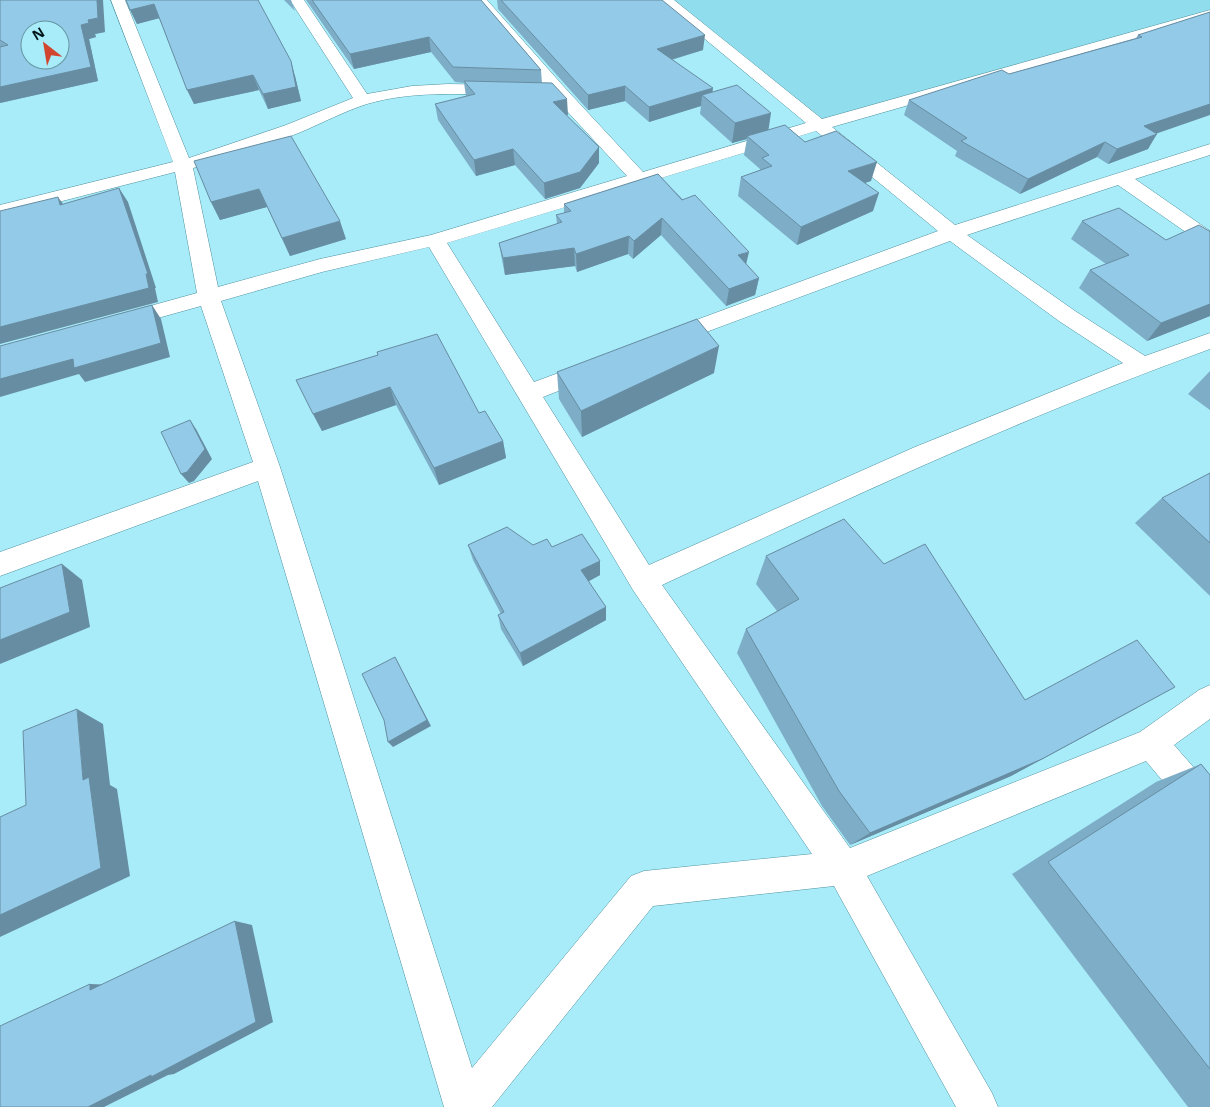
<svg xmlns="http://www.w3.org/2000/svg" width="1210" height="1107" font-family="'Open Sans',sans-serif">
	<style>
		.built { fill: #90deed }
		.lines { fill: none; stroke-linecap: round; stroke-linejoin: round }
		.minor-casing { stroke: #4e909d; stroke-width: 1 }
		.minor { fill: #fff; fill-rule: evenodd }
		.wall { fill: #7eaec7 }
		.shaded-wall { fill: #678da2 }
		.building { fill: #93cae7; stroke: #678da2; fill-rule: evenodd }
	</style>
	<rect width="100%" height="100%" fill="#a8ecfa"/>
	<!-- built -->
	<polygon class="built" points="661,0 1210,0 1210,18 826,127"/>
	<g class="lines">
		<defs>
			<path id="minor" d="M111,0H125L189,158L286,125L353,98L290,0H304L367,94L412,86L448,84L503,85L509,87L511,90L509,93L503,95C458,94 411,91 367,104C345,111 322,123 301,132C266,146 229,159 193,168L218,287L320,259L431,235L627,176L553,96L472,0H487L565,88L643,172L806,123L658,0H674L822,119L1210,10V19L832,127L955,225L1210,144V155L1135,179L1210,231V246L1203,244L1118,185L967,235L1075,311L1145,356L1210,333V349C1022,417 843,501 662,585L850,848L1140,732L1199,690L1210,685V719L1174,745L1210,786V828L1198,823L1146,761L867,876L992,1093L998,1107H956L834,886L653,906L492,1107H444L258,481L0,576V552L253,462L201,306L122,328L114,326L111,321L114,316L197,293L175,172L0,217V205L173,162ZM816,131L938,231L658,334L655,339L658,344L666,347L674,344L950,241L1059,321L1123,363L915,447L649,565L543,397L599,375L603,369L599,363L591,361L534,382L447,243ZM429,247L633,590L812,854L644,871L631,876L472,1068L280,467L221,301L322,272Z"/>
		</defs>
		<!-- minor casing -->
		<use href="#minor" class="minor-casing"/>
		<!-- minor -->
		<use href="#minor" class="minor"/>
	</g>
	<!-- wall -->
	<g class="wall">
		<polygon points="0,0 105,32 95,34 96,37 89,39 98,81 0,103"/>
		<polygon points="126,0 295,76 301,101 268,109 259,90 194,104 159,18 137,24"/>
		<polygon points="284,0 291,0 295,11"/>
		<polygon points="306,0 481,0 541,70 542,83 568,115 566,115 599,147 599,163 580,188 545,199 515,165 476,176 438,120 435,104 466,96 464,83 455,82 431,52 354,69"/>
		<polygon points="497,0 662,0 703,50 672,60 713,92 768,130 805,142 871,181 865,183 873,211 797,245 738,196 741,177 760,170 760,169 744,155 747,139 732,143 700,114 701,106 649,122 625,101 588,110 498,9"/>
		<polygon points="1210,12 1156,133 1148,149 1108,164 1097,157 1020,194 955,156 957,151 904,115 909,100 1009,74 1136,38 1138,35"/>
		<polygon points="194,161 346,239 290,256 267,207 220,220 211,202"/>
		<polygon points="658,174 746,264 759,278 755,295 726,306 661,235 633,259 628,254 577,272 575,266 505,275 502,260 499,243 557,224 556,215 564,213 564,204"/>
		<polygon points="1082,221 1166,240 1210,231 1210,316 1147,341 1079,288 1090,270 1106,264 1071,239"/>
		<polygon points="378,355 479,413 503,441 506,458 439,485 396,405 322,431 296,380"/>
		<polygon points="1210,371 1210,410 1188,394"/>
		<polygon points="557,372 714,373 582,437 559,399"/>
		<polygon points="1210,473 1210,596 1135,523 1162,498"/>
		<polygon points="468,545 533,545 552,547 600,561 600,575 589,581 606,620 523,666 501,629 498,615 501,614 473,560"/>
		<polygon points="766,556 1025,700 1137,708 1011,776 850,845 822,806 737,653 746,629 777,611 756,584"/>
		<polygon points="1201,764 1210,775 1210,1107 1188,1107 1012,874 1156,782"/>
	</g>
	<!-- shaded-wall -->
	<g class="shaded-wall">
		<polygon points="97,0 103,0 105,32 95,34 96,37 89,39 98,81 0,103 0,87 88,20"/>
		<polygon points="154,4 160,18 137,24 130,10"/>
		<polygon points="705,35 703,50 656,64 657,49"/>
		<polygon points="429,37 431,52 354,69 350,54"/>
		<polygon points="291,61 295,76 301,101 268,109 263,94"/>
		<polygon points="253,75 259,90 194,104 187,90"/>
		<polygon points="625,86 625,101 588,110 588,95"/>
		<polygon points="713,88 711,103 702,95 701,106 649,122 649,107"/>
		<polygon points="567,99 568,115 554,118 553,102"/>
		<polygon points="1210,104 1210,115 1135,141 1144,126"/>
		<polygon points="771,113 768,133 747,136 747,139 732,143 735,123"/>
		<polygon points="1157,134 1148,149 1108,164 1117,149"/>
		<polygon points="1105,142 1097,157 1020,194 1028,179"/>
		<polygon points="599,147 599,163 580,188 545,199 544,183"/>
		<polygon points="513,149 515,165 476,176 474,160"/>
		<polygon points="877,162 871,181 842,190 848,171"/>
		<polygon points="119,188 128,202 156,288 155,288 158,302 0,344 0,327"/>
		<polygon points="259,189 267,207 220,220 211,202"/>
		<polygon points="879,193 873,211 797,245 801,227"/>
		<polygon points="58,197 68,211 60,205"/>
		<polygon points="662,218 661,235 633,259 634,241"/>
		<polygon points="340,221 346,239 290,256 282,238"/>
		<polygon points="629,236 628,254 577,272 576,254"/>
		<polygon points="574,248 575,266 505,275 503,258"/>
		<polygon points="749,252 745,269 738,255"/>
		<polygon points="759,278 755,295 726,306 729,289"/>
		<polygon points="1210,304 1210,316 1147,341 1161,323"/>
		<polygon points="152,305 161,319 170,357 85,382 79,374 0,397 0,379"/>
		<polygon points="719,346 714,373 582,437 581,411"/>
		<polygon points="390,387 396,405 322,431 313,414"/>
		<polygon points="190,420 196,429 212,459 194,481 189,483 181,474"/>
		<polygon points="503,441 506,458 439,485 434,468"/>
		<polygon points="600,561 600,575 582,585 581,570"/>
		<polygon points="62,564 82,580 90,627 0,664 0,640"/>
		<polygon points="606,607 606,620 523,666 520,653"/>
		<polygon points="395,657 431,726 393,747 388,742"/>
		<polygon points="1175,687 1011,776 850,845 870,833"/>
		<polygon points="77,709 103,724 110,785 117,789 130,876 0,937 0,915 83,780"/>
		<polygon points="235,921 252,925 273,1022 174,1074 168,1075 104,1107 88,1107"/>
		<polygon points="90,984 115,985 90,990"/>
	</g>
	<!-- building -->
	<g class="building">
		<path d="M0,0H97L98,18L88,20L89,23L81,25L91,67L0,87V47L8,45L0,40ZM30,30H60V60H30Z"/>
		<polygon points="126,0 258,0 291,61 296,87 263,94 253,75 187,90 154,4 130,10"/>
		<polygon points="312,0 481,0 541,70 453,67 429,37 350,54"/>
		<polygon points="501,0 662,0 705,35 657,49 713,88 649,107 625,86 588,95"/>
		<polygon points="1210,12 1210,104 1144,126 1157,134 1117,149 1105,142 1028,179 961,141 967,138 909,100 1002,70 1009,74 1142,37 1138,35"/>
		<polygon points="464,81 552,83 567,99 553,102 599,147 580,172 544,183 513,149 474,160 435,104 475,94"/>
		<polygon points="737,85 771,113 735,123 702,95"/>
		<polygon points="785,125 805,142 836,131 877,162 848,171 879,193 801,227 741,177 772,166 762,158 769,155 747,136"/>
		<polygon points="291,136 340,221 282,238 259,189 211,202 194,161"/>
		<polygon points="658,174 682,200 695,195 749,252 738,255 759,278 729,289 662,218 634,241 629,236 576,254 574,248 503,258 499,243 562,222 556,215 571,211 564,204"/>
		<polygon points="119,188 148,274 146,274 149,288 0,327 0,211 58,197 60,205"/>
		<polygon points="1119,208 1166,240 1199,225 1209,231 1210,231 1210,304 1161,323 1090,270 1129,255 1082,221"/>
		<polygon points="152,305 161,343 74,368 73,359 0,379 0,346"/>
		<polygon points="697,319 719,346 581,411 557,372"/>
		<polygon points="437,334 479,413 485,411 503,441 434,468 390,387 313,414 296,380 378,355 377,352"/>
		<polygon points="190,420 205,449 187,472 181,474 161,432"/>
		<polygon points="1210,473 1210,543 1162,498"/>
		<polygon points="844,519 884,564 925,544 1025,700 1137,640 1175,687 1042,759 870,833 839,791 746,629 799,599 766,556"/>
		<polygon points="507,527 533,545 547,539 552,547 582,534 600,561 581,570 606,607 520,653 498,615 504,612 468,545"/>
		<polygon points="62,564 70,612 0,640 0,588"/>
		<polygon points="395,657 427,720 388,742 384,720 362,674"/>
		<polygon points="77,709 83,780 89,777 101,868 0,915 0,817 26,805 23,731"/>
		<polygon points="1201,764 1210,775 1210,1069 1048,862"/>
		<polygon points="235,921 256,1022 151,1077 151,1075 88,1107 0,1107 0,1026 90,984 90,990"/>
	</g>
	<!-- north arrow -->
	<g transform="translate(45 45) rotate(329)"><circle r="24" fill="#a8ecfa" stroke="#6596a0"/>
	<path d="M0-4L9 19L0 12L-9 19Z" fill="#d1452f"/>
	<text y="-8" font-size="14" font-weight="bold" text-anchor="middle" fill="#001419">N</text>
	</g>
</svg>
